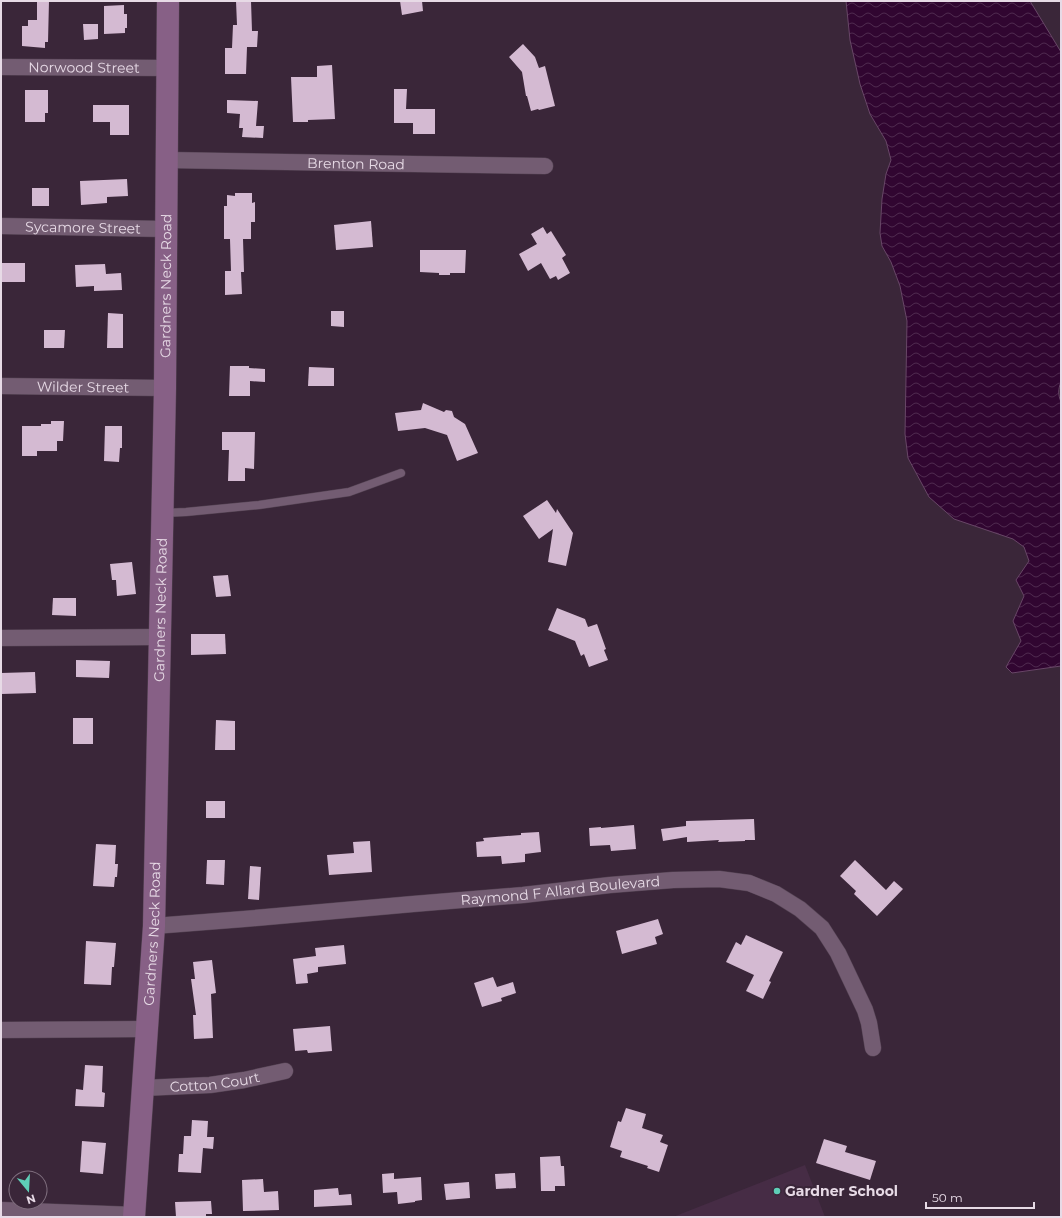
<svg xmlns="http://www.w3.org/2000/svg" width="1062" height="1218" font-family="Montserrat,sans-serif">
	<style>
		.built { fill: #462c45 }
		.water { fill: url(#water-waves); stroke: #684667 }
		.building { fill: #d4bad2 }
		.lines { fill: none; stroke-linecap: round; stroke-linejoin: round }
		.lane-casing { stroke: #544353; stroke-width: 9 }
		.street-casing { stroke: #544353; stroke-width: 17 }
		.secondary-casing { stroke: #544353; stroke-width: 23 }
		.lane { stroke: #735c72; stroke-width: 8 }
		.street { stroke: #735c72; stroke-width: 16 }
		.secondary { stroke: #876086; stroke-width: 22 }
		.poi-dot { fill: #5eceb7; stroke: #3a2639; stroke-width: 1.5 }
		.labels { text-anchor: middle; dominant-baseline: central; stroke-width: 4; stroke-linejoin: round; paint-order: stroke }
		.street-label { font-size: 14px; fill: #e7dae6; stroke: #3a2639 }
		.poi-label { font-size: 14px; font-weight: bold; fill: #e7dae6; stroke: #3a2639; text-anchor: start }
	</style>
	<defs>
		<pattern id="water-waves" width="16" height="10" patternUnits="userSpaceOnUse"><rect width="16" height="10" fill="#310631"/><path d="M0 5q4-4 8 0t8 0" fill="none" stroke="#4f2a4f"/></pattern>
	</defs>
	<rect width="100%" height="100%" fill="#3a2639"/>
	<!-- built -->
	<polygon class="built" points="805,1165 825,1217 673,1217"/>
	<!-- water -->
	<path class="water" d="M846,1H1030L1061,52V382C1058,389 1058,395 1061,402V666L1012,673L1006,667L1021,641L1013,621L1024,596L1016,580L1029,561L1024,547L1013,539L954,519L929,497L908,458L905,434L907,321L900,286L891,262L882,246L880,233L882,199L886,174L891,160L886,141L870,114L860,84L850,40Z"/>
	<!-- building -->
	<g class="building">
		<polygon points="37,1 49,1 48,42 45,42 45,48 22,46 22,26 28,26 28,20 37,20"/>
		<polygon points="236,1 251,1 252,31 258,31 257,47 247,47 246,74 225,74 225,48 232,48 233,25 237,25"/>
		<polygon points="400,1 422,1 423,11 402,15"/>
		<polygon points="124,5 124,14 127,14 127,28 125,28 125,33 104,34 104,6"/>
		<polygon points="83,24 98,24 98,39 84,40"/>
		<polygon points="523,44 535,57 539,68 545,66 555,106 539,110 538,109 531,111 527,96 526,96 522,72 509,57"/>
		<polygon points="332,65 335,119 308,120 308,122 293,122 291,77 317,77 317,66"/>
		<polygon points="394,89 407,89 406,109 435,109 435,134 413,134 413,123 394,123"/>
		<polygon points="25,90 48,90 48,113 45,113 45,122 25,122"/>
		<polygon points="227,100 258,101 256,126 264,126 263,138 242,137 243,128 239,128 240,114 227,113"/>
		<polygon points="93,105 129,105 129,135 110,135 110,122 93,122"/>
		<polygon points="127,179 128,196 107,197 107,203 81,205 80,181"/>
		<rect x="32" y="188" width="17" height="18"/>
		<polygon points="235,193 252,193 252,203 255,202 255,222 251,222 251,239 243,239 244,272 241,272 242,294 225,295 225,271 231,271 230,239 224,239 224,206 227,206 227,195 235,196"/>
		<polygon points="371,221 373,247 336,250 334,225"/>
		<polygon points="543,227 547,234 551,231 566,255 562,258 570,273 558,280 556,276 550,279 541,263 528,271 519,254 537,244 531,234"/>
		<polygon points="420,250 466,250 465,273 450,273 450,275 439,275 439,273 420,272"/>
		<rect x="1" y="263" width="24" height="19"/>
		<polygon points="105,264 106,274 121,273 122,290 94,291 94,286 76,287 75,265"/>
		<polygon points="331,311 344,311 344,327 331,326"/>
		<polygon points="108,313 123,314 123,348 107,348"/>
		<polygon points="44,330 65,330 64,348 44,348"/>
		<polygon points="230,366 249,366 249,368 265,369 265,382 250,381 250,396 229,396"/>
		<polygon points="309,367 334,368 334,386 308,386"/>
		<polygon points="423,403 444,412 446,410 452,411 454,417 465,424 478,453 457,461 447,435 425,428 398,431 395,413 421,410"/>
		<polygon points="51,421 64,421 63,441 57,441 57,451 37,451 37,456 22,456 22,426 41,426 41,424 51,424"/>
		<polygon points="105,426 122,426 122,448 120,448 119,462 104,461"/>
		<polygon points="222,432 255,432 254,469 245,468 245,481 228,481 229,450 222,450"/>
		<polygon points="547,500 556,513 557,509 573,533 566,566 548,562 553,529 539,539 523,516"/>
		<polygon points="132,562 136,594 117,596 116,580 112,580 110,564"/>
		<polygon points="228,575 231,596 216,597 213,576"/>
		<polygon points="53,598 76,598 76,616 52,615"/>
		<polygon points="557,608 585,619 588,627 597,624 606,649 604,650 608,660 589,667 584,654 581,656 575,641 548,630"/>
		<polygon points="191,634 225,634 226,654 191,655"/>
		<polygon points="76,660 110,661 109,678 76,677"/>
		<polygon points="35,672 36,693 1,694 1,673"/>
		<rect x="73" y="718" width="20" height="26"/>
		<polygon points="216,720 235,721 235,750 215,750"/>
		<rect x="206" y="801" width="19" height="17"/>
		<polygon points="754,819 755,840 745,840 745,841 718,842 719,840 687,842 687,837 663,841 661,829 686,826 686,821"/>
		<polygon points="634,825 636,849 611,851 610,845 590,846 589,828 601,827 601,828"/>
		<polygon points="539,832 541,852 525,854 525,862 502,864 501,856 477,857 476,842 484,841 483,838 521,835 521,833"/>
		<polygon points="370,841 372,872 329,875 327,855 354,853 353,842"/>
		<polygon points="96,844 116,845 115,864 118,864 117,877 115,877 114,887 93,886"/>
		<polygon points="207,860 225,860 224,885 206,884"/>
		<polygon points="855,860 886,890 894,881 903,889 877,916 854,894 856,891 840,876"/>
		<polygon points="250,866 261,867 259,900 248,899"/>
		<polygon points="658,919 663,934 655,937 657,944 622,954 616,931"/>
		<polygon points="746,935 783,952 769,981 771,982 763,999 746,991 754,975 726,962 736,942 741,945"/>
		<polygon points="86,941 116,943 114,967 112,967 111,985 84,984"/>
		<polygon points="344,945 346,964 318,967 318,972 307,974 308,983 296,984 293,959 316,956 315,948"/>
		<polygon points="212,960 216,993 211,994 213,1038 194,1039 193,1015 196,1015 191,979 195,979 193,962"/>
		<polygon points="493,977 497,987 513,982 516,993 501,998 502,1001 482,1007 474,983"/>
		<polygon points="330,1026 332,1051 308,1053 307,1050 295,1051 293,1029"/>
		<polygon points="85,1065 103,1066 102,1092 105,1093 104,1107 75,1106 76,1089 83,1090"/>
		<polygon points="626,1108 646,1114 642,1128 663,1135 660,1142 668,1145 659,1172 647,1168 648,1166 620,1157 622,1151 610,1147 618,1121 621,1122"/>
		<polygon points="192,1120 208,1121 207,1137 214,1137 213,1149 203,1148 201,1173 178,1172 179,1154 183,1154 184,1136 191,1136"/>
		<polygon points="824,1139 847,1146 845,1152 876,1161 870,1180 816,1163"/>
		<polygon points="82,1141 106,1143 103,1174 80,1172"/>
		<polygon points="560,1156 561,1166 564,1166 565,1186 555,1186 555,1191 541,1191 540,1157"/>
		<polygon points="394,1173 394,1179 421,1177 422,1200 415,1201 415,1202 398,1204 397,1192 383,1193 382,1174"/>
		<polygon points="515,1173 516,1188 496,1189 495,1174"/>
		<polygon points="263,1179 264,1192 278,1191 279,1210 243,1211 242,1180"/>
		<polygon points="469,1182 470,1198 446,1200 444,1184"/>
		<polygon points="338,1188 339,1195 351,1194 352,1205 314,1207 314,1190"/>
		<polygon points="211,1201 212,1214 206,1214 206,1217 176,1217 175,1202"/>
	</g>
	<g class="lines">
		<defs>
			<polyline id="lane" points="163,513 186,512 259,505 349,492 401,473"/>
			<g id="street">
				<path id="s1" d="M1,67L168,68"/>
				<path id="s2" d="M167,160C293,163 419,165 545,166"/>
				<path id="s3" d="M1,226L165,229"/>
				<path id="s4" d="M1,386L165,388"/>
				<polyline points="1,638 160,637"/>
				<path id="s5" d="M154,926L244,919L413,904L523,895L610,885L673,880L719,879L749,883L776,894L800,909L822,928L838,953L865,1010L869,1023L873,1048"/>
				<polyline points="1,1030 147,1029"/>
				<path id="s6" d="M143,1088L210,1085L244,1080L285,1071"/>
				<polyline points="1,1210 135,1215"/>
			</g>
			<g id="secondary">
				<path id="s7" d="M134,1217L154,926L165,388L168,1"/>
			</g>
		</defs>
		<!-- lane casing -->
		<use href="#lane" class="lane-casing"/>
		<!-- street casing -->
		<use href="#street" class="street-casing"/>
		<!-- secondary casing -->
		<use href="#secondary" class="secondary-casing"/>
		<!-- lane -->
		<use href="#lane" class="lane"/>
		<!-- street -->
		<use href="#street" class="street"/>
		<!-- secondary -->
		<use href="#secondary" class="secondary"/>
	</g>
	<!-- markers -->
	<circle class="poi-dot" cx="777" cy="1191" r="4"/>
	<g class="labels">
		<!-- street labels -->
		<g class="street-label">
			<text stroke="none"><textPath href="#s1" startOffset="83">Norwood Street</textPath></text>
			<text stroke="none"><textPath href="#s2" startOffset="189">Brenton Road</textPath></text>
			<text stroke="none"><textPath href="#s3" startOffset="82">Sycamore Street</textPath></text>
			<text stroke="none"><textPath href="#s7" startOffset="932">Gardners Neck Road</textPath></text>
			<text stroke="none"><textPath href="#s4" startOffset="82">Wilder Street</textPath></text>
			<text stroke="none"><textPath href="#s7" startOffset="608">Gardners Neck Road</textPath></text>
			<text stroke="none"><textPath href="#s5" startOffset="408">Raymond F Allard Boulevard</textPath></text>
			<text stroke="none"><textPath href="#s7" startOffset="284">Gardners Neck Road</textPath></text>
			<text stroke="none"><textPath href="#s6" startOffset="72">Cotton Court</textPath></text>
		</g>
		<!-- poi labels -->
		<g class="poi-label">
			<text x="785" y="1191">Gardner School</text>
		</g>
	</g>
	<!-- border -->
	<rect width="1062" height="1218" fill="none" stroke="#e7dae6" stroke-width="4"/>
	<!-- north arrow -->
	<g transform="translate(28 1190) rotate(162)"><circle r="19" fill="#3a2639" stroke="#7f6e7e"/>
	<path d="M0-3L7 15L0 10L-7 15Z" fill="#5eceb7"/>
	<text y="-6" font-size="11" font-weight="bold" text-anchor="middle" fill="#e7dae6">N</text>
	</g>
	<!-- scale -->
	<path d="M926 1202v6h108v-6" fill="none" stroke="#e7dae6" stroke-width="2"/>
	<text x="932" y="1202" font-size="12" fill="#e7dae6" stroke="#3a2639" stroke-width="3" paint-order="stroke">50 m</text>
</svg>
